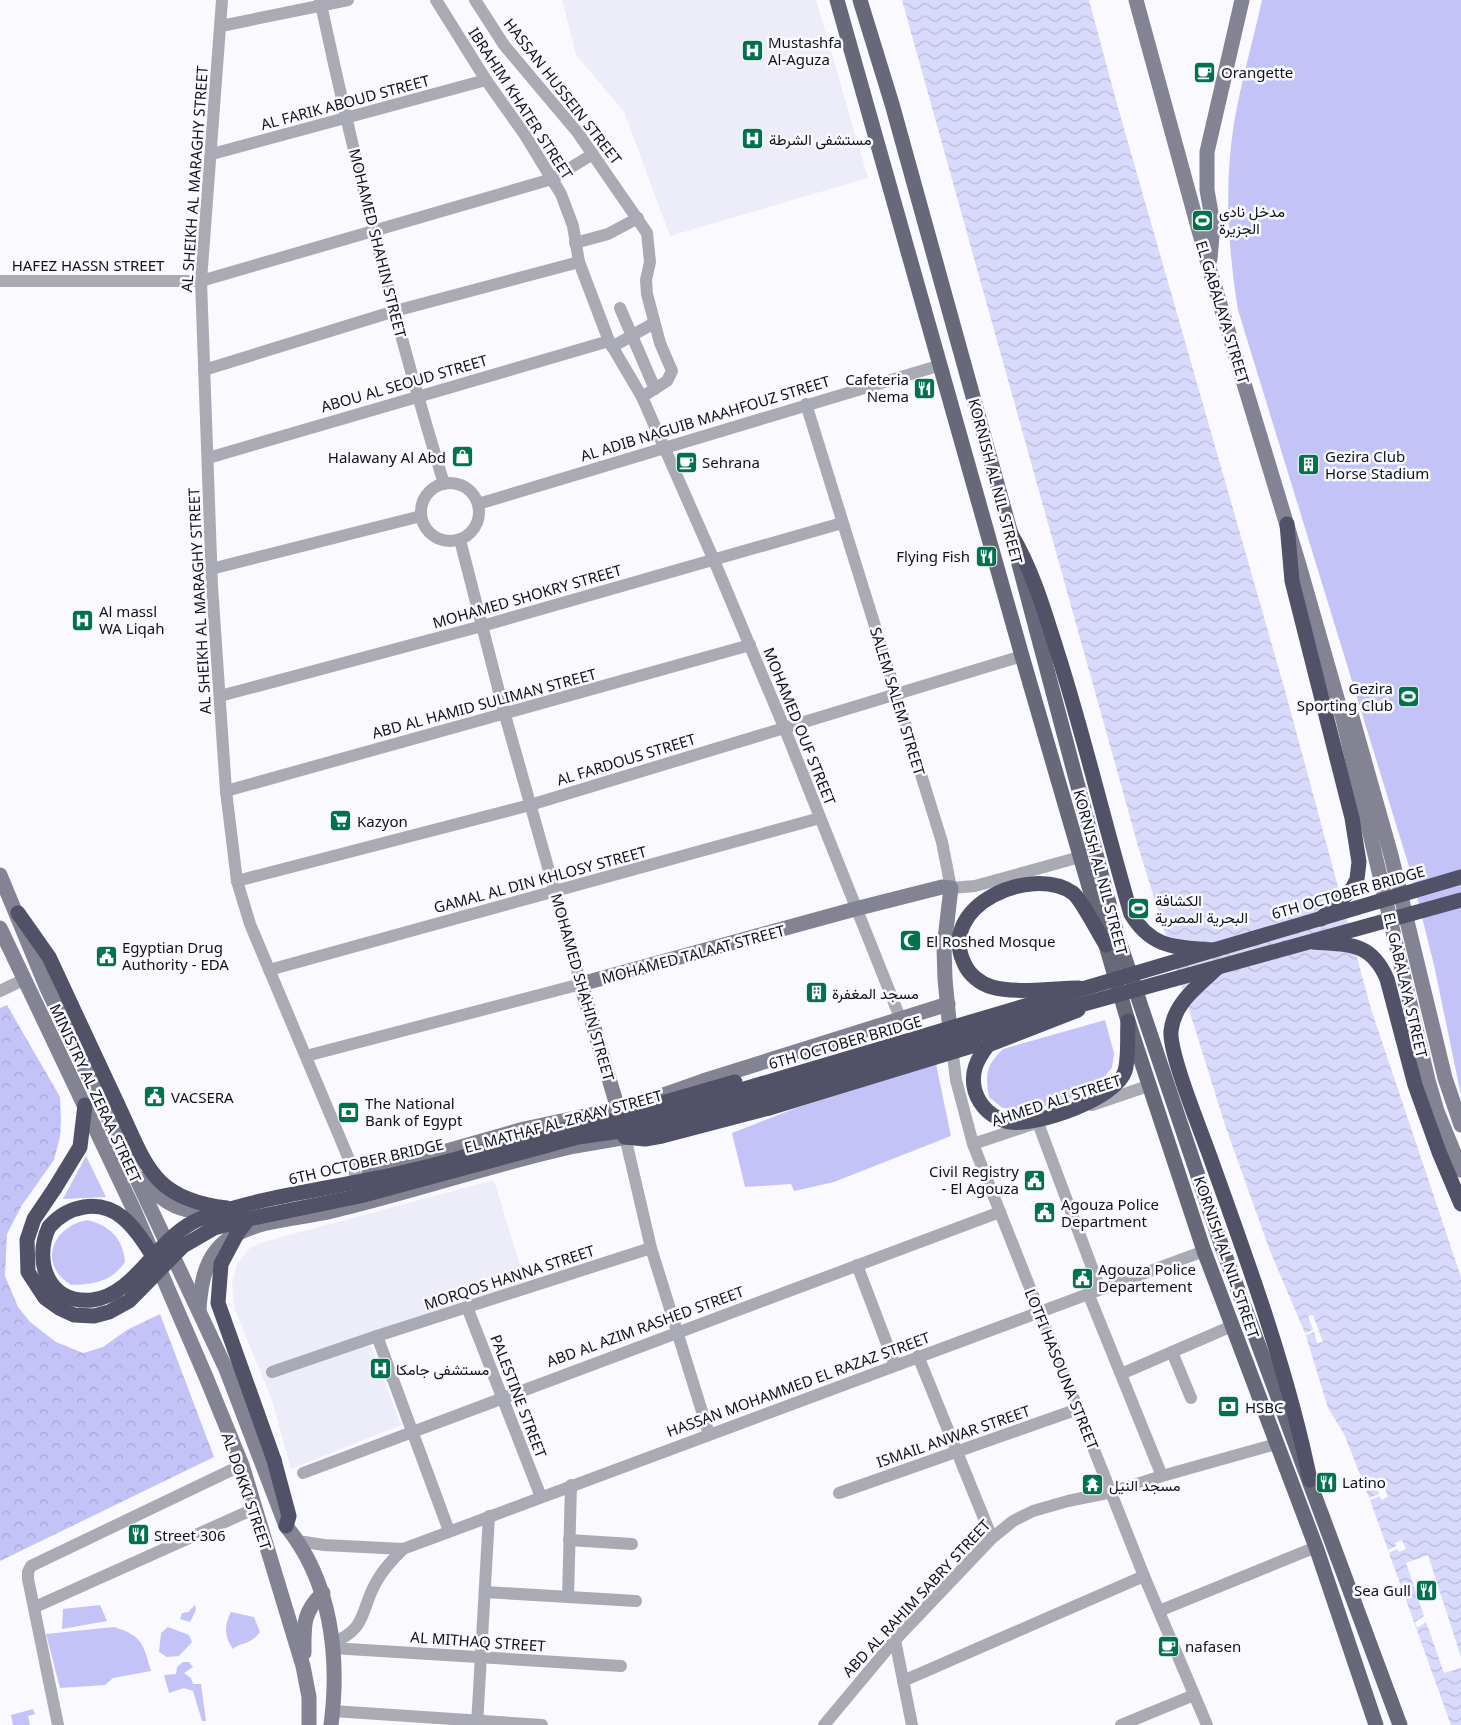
<svg xmlns="http://www.w3.org/2000/svg" width="1461" height="1725" font-family="'Noto Sans',Vazirmatn,sans-serif">
	<style>
		.built { fill: #ededf9 }
		.green { fill: #c4c3f8 }
		.park { fill: url(#park-crowns) }
		.water { fill: url(#water-waves) }
		.pier { fill: #f9f9ff }
		.lines { fill: none; stroke-linecap: round; stroke-linejoin: round }
		.street { stroke: #aaaab5; stroke-width: 12 }
		.secondary { stroke: #838393; stroke-width: 15 }
		.primary { stroke: #68687b; stroke-width: 15 }
		.highway { stroke: #515167; stroke-width: 15 }
		.highway-bridge { stroke: #515167; stroke-width: 15 }
		.labels { text-anchor: middle; dominant-baseline: central; stroke-width: 5; stroke-linejoin: round; paint-order: stroke }
		.poi-label { font-size: 15px; fill: #11111a; stroke: #f9f9ff; text-anchor: start }
		.street-label { font-size: 15px; fill: #11111a; stroke: #f9f9ff }
	</style>
	<defs>
		<pattern id="park-crowns" width="20" height="18" patternUnits="userSpaceOnUse" patternTransform="scale(1.25)"><rect width="20" height="18" fill="#c4c3f8"/><path d="M2 6a3 3 0 1 1 6 0M12 15a3 3 0 1 1 6 0" fill="none" stroke="#a7a6d4"/></pattern>
		<pattern id="water-waves" width="16" height="10" patternUnits="userSpaceOnUse" patternTransform="scale(1.25)"><rect width="16" height="10" fill="#d9d9fc"/><path d="M0 5q4-4 8 0t8 0" fill="none" stroke="#b9b9d7"/></pattern>
	</defs>
	<rect width="100%" height="100%" fill="#f9f9ff"/>
	<!-- built -->
	<g class="built">
		<polygon points="562,0 816,0 868,178 670,236 624,112 576,55"/>
		<polygon points="494,1180 525,1282 366,1334 401,1425 291,1469 272,1400 235,1310 232,1285 237,1264 250,1248 263,1242"/>
	</g>
	<!-- green -->
	<g class="green">
		<path d="M1262,0H1461V1095L1434,965L1411,873L1238,310C1228,248 1224,186 1234,123C1241,82 1253,41 1262,0Z"/>
		<path d="M1105,1020L1114,1053L1112,1068L1091,1091L1039,1108L1015,1111L1001,1107L989,1097C985,1073 986,1066 1003,1049Z"/>
		<polygon points="936,1064 951,1136 834,1182 794,1191 791,1184 745,1187 732,1133 796,1108"/>
		<polygon points="86,1156 106,1197 63,1199"/>
		<path d="M87,1220C109,1225 123,1238 125,1262C111,1282 95,1284 71,1285C38,1265 51,1227 87,1220Z"/>
		<polygon points="100,1605 107,1621 62,1629 63,1609"/>
		<polygon points="195,1605 196,1610 190,1622 180,1619 182,1613 188,1612"/>
		<path d="M231,1612L254,1617L260,1632C248,1647 245,1640 233,1649C224,1637 224,1625 231,1612Z"/>
		<path d="M114,1627C143,1636 143,1644 151,1671L113,1678L105,1685L60,1688L46,1634Z"/>
		<polygon points="168,1627 189,1635 192,1642 179,1656 167,1657 159,1652 161,1633"/>
		<polygon points="183,1662 189,1662 193,1667 184,1673 191,1678 193,1684 201,1684 206,1721 202,1721 193,1691 184,1688 169,1693 164,1675 176,1674 177,1667"/>
		<polygon points="33,1709 35,1714 28,1716 30,1725 13,1725 11,1715"/>
	</g>
	<!-- park -->
	<polygon class="park" points="7,1005 60,1097 61,1120 60,1137 54,1160 22,1205 7,1234 5,1276 18,1307 30,1322 56,1342 83,1353 103,1347 127,1330 160,1314 214,1457 0,1561 0,1008"/>
	<!-- water -->
	<polygon class="water" points="902,0 1089,0 1117,104 1286,694 1371,1009 1461,1277 1461,1725 1451,1725 1370,1500 1344,1434 1328,1408 1305,1333 1270,1251 1225,1125 1138,846"/>
	<!-- pier -->
	<g class="pier">
		<polygon points="1313,1315 1323,1342 1317,1343 1314,1332 1306,1335 1305,1333 1313,1330 1308,1316"/>
		<polygon points="1384,1486 1388,1497 1381,1500 1380,1496 1370,1500 1369,1498 1379,1494 1377,1489"/>
		<polygon points="1402,1540 1406,1549 1399,1552 1397,1549 1389,1553 1388,1550 1396,1546 1395,1543"/>
		<polygon points="1428,1555 1461,1657 1461,1668 1444,1673 1426,1622 1417,1628 1415,1622 1424,1616 1406,1563"/>
	</g>
	<g class="lines">
		<!-- street -->
		<g class="street">
			<polyline points="222,0 201,281 212,586 226,791 237,881 250,924 356,1176"/>
			<path d="M320,0C355,163 395,324 444,484"/>
			<polyline points="436,0 486,80 525,135 561,194 573,226 579,262 609,341 642,397 713,558 784,727 901,1020"/>
			<polyline points="475,0 504,45 578,133 647,233 650,262 646,280 647,294 660,343 672,371 667,381 642,397"/>
			<polyline points="221,26 348,0"/>
			<polyline points="212,154 486,80"/>
			<polyline points="575,243 608,234 638,218"/>
			<polyline points="0,281 201,281 552,179 593,154"/>
			<polyline points="620,308 655,389"/>
			<polyline points="612,347 654,323"/>
			<polyline points="204,370 395,311 579,262"/>
			<polyline points="806,404 942,842 951,888 975,886 1080,857"/>
			<polyline points="208,458 609,341"/>
			<circle cx="450" cy="512" r="29"/>
			<polyline points="478,504 941,365"/>
			<polyline points="211,569 421,516"/>
			<polyline points="220,696 482,626 842,523"/>
			<polyline points="226,791 750,645"/>
			<polyline points="237,881 530,805 1022,656"/>
			<polyline points="269,970 820,818"/>
			<polyline points="0,991 25,979"/>
			<polyline points="952,1047 956,1080 973,1144 1144,1576 1207,1725"/>
			<polyline points="306,1056 581,984 505,715 460,540"/>
			<polyline points="1092,1105 1148,1086"/>
			<polyline points="1038,1123 1100,1289"/>
			<polyline points="623,1128 651,1248 709,1434"/>
			<polyline points="973,1144 1033,1124"/>
			<polyline points="857,1265 895,1365"/>
			<polyline points="1088,1293 1162,1476"/>
			<polyline points="467,1307 541,1497"/>
			<polyline points="377,1336 449,1531"/>
			<polyline points="1172,1352 1191,1398"/>
			<polyline points="918,1356 992,1538"/>
			<polyline points="272,1372 377,1336 651,1248"/>
			<polyline points="1121,1374 1232,1326"/>
			<polyline points="303,1473 1000,1212"/>
			<polyline points="839,1493 1078,1409"/>
			<polyline points="569,1540 632,1544"/>
			<polyline points="298,1541 324,1545 403,1549"/>
			<polyline points="485,1592 636,1601"/>
			<polyline points="568,1597 571,1485"/>
			<polyline points="35,1607 256,1508"/>
			<polyline points="1159,1611 1316,1547"/>
			<polyline points="895,1640 912,1725"/>
			<path d="M331,1643C369,1630 360,1607 378,1579C385,1567 394,1558 403,1549L1204,1251"/>
			<polyline points="332,1648 621,1666"/>
			<polyline points="903,1681 1144,1576"/>
			<polyline points="333,1711 542,1725"/>
			<polyline points="58,1725 28,1579 28,1572 31,1566 242,1465"/>
			<polyline points="477,1725 489,1516"/>
			<polyline points="824,1725 895,1640 992,1538 1013,1521 1033,1511 1068,1501 1112,1492 1162,1476 1276,1444"/>
			<polyline points="1121,1725 1194,1695"/>
		</g>
		<!-- secondary -->
		<g class="secondary">
			<polyline points="1136,0 1210,271 1299,565 1343,719 1428,1080 1437,1111 1461,1170"/>
			<polyline points="1210,259 1213,224 1207,190 1207,152 1242,0"/>
			<polyline points="1350,710 1391,855 1445,1078 1461,1125"/>
			<path d="M0,875L46,986L226,1369L286,1526C331,1581 340,1656 331,1725"/>
			<polyline points="0,928 133,1208 206,1377 242,1465 303,1666 309,1697 309,1725"/>
			<polyline points="649,1100 703,1081 948,1004"/>
			<polyline points="618,1109 581,984 855,909 942,887 951,888 944,947 945,979 951,1041"/>
			<polyline points="369,1173 524,1129 627,1107"/>
			<path d="M142,1179C163,1204 185,1216 218,1209"/>
			<path d="M199,1309C201,1280 206,1252 233,1236C262,1219 299,1219 332,1211C413,1192 493,1164 575,1146C592,1143 610,1140 627,1137"/>
			<path d="M304,1653C304,1626 302,1613 323,1593"/>
		</g>
		<!-- primary -->
		<g class="primary">
			<polyline points="837,0 1022,656 1128,1021 1204,1251 1316,1547 1376,1725"/>
			<polyline points="860,0 892,104 1011,534 1119,941 1222,1247 1400,1725"/>
		</g>
		<!-- highway -->
		<g class="highway">
			<polyline points="1287,524 1292,581 1352,818 1359,862 1357,879 1352,889 1321,919"/>
			<path d="M1011,534C1033,571 1044,610 1057,651C1085,738 1105,827 1131,914C1152,949 1176,947 1213,950"/>
			<polyline points="18,913 49,957 117,1103"/>
			<path d="M1313,942C1350,945 1371,942 1387,979L1415,1085L1439,1152L1461,1204"/>
			<path d="M1216,969C1197,987 1174,1003 1171,1031C1169,1055 1204,1138 1213,1165C1250,1268 1288,1372 1310,1480"/>
			<path d="M1079,988C1053,988 1017,994 992,987C981,984 969,975 964,963C937,906 1031,864 1073,893C1081,899 1099,934 1106,945"/>
			<path d="M1078,1010L988,1045C977,1059 970,1073 975,1091C980,1107 993,1119 1010,1122C1037,1126 1116,1099 1125,1071C1129,1057 1127,1036 1128,1021"/>
			<polyline points="636,1105 662,1103 735,1082"/>
			<polyline points="625,1137 645,1139 662,1136 769,1108"/>
			<polyline points="55,1188 80,1147 85,1105"/>
			<path d="M49,1227C68,1205 99,1199 122,1217C137,1229 148,1249 158,1264"/>
			<polyline points="274,1460 289,1516 286,1526"/>
		</g>
		<!-- highway-bridge -->
		<g class="highway-bridge">
			<path d="M117,1103C146,1164 151,1199 227,1208"/>
			<polyline points="769,1108 975,1045"/>
			<polyline points="55,1188 34,1219 27,1240 28,1272 45,1298 59,1308 74,1315 94,1316 109,1312 129,1301 183,1246 214,1228 248,1219 360,1196 578,1137 663,1125 1033,1018 1461,900"/>
			<polyline points="248,1219 237,1234 221,1264 218,1303 274,1460"/>
			<path d="M49,1227C33,1261 48,1304 92,1300C137,1295 157,1235 202,1218C266,1195 335,1188 401,1173C454,1162 505,1144 558,1131C595,1122 633,1119 670,1111L1461,877"/>
		</g>
	</g>
	<!-- icons -->
	<defs>
		<symbol id="hospital-square" viewBox="-11 -11 22 22"><rect x="-9" y="-9" width="18" height="18" rx="4" fill="#00734d" stroke="#f9f9ff"/><path d="M-5-5h3v3.5h4V-5h3V5h-3V1.5h-4V5h-3Z" fill="#fff"/></symbol>
		<symbol id="cafe-square" viewBox="-11 -11 22 22"><rect x="-9" y="-9" width="18" height="18" rx="4" fill="#00734d" stroke="#f9f9ff"/><path d="M-5.5-4.5H6V0H3Q3 3.5 0 3.5H-2.5Q-5.5 3.5-5.5 0ZM3-3.2v2h1.7v-2ZM-6 4.5H4V6H-6Z" fill="#fff"/></symbol>
		<symbol id="stadium-square" viewBox="-11 -11 22 22"><rect x="-9" y="-9" width="18" height="18" rx="4" fill="#00734d" stroke="#f9f9ff"/><path d="M0-5a6.5 5 0 1 0 0 10a6.5 5 0 1 0 0-10ZM-3.5-1.8h7v3.6h-7Z" fill="#fff"/></symbol>
		<symbol id="restaurant-square" viewBox="-11 -11 22 22"><rect x="-9" y="-9" width="18" height="18" rx="4" fill="#00734d" stroke="#f9f9ff"/><path d="M-5-6h1v4h1v-4h1v4h1v-4h1v5L-1.5 .5V6h-2V.5L-5-1ZM5-6V6H3V1.5H1.5Q1.5-4 5-6Z" fill="#fff"/></symbol>
		<symbol id="shop-square" viewBox="-11 -11 22 22"><rect x="-9" y="-9" width="18" height="18" rx="4" fill="#00734d" stroke="#f9f9ff"/><path d="M-5-2.5h2.3a2.7 3.5 0 0 1 5.4 0H5L5.5 6h-11ZM-1.5-2.5h3a1.5 2.3 0 0 0-3 0Z" fill="#fff"/></symbol>
		<symbol id="building-square" viewBox="-11 -11 22 22"><rect x="-9" y="-9" width="18" height="18" rx="4" fill="#00734d" stroke="#f9f9ff"/><path d="M-4-6H4V6H1V3H-1V6H-4ZM-2.5-4.3h1.7v1.8h-1.7ZM.8-4.3h1.7v1.8H.8ZM-2.5-1h1.7V.8h-1.7ZM.8-1h1.7V.8H.8Z" fill="#fff"/></symbol>
		<symbol id="supermarket-square" viewBox="-11 -11 22 22"><rect x="-9" y="-9" width="18" height="18" rx="4" fill="#00734d" stroke="#f9f9ff"/><path d="M-6-5.5h2.5l.6 2H6L4.5 2H-2.5L-4.4-4H-6ZM-1.5 3.2a1.3 1.3 0 1 0 .1 0ZM3 3.2a1.3 1.3 0 1 0 .1 0Z" fill="#fff"/></symbol>
		<symbol id="mosque-square" viewBox="-11 -11 22 22"><rect x="-9" y="-9" width="18" height="18" rx="4" fill="#00734d" stroke="#f9f9ff"/><path d="M3.5-4.9A6 6 0 1 0 3.5 4.9A5 5 0 1 1 3.5-4.9Z" fill="#fff"/></symbol>
		<symbol id="civic-square" viewBox="-11 -11 22 22"><rect x="-9" y="-9" width="18" height="18" rx="4" fill="#00734d" stroke="#f9f9ff"/><path d="M-.6-6.5H3V-4.5H.6V-3L4-1V1h2V6H-6V1h2V-1L-.6-3ZM-1.2 2.5V6h2.4V2.5Z" fill="#fff"/></symbol>
		<symbol id="bank-square" viewBox="-11 -11 22 22"><rect x="-9" y="-9" width="18" height="18" rx="4" fill="#00734d" stroke="#f9f9ff"/><path d="M-6-4H6V4H-6ZM0-2.3a2.3 2.3 0 1 0 0 4.6a2.3 2.3 0 1 0 0-4.6Z" fill="#fff"/></symbol>
		<symbol id="temple-square" viewBox="-11 -11 22 22"><rect x="-9" y="-9" width="18" height="18" rx="4" fill="#00734d" stroke="#f9f9ff"/><path d="M0-6L5-2H3V0L6.5 2.5H4V6H1.5V3h-3V6H-4V2.5H-6.5L-3 0V-2H-5Z" fill="#fff"/></symbol>
	</defs>
	<g fill-rule="evenodd">
		<use href="#hospital-square" x="740" y="38" width="25" height="25"/>
		<use href="#cafe-square" x="1192" y="60" width="25" height="25"/>
		<use href="#hospital-square" x="740" y="126" width="25" height="25"/>
		<use href="#stadium-square" x="1190" y="208" width="25" height="25"/>
		<use href="#restaurant-square" x="912" y="376" width="25" height="25"/>
		<use href="#shop-square" x="450" y="444" width="25" height="25"/>
		<use href="#cafe-square" x="674" y="450" width="25" height="25"/>
		<use href="#building-square" x="1296" y="452" width="25" height="25"/>
		<use href="#restaurant-square" x="974" y="544" width="25" height="25"/>
		<use href="#hospital-square" x="70" y="608" width="25" height="25"/>
		<use href="#stadium-square" x="1396" y="684" width="25" height="25"/>
		<use href="#supermarket-square" x="328" y="808" width="25" height="25"/>
		<use href="#stadium-square" x="1126" y="896" width="25" height="25"/>
		<use href="#mosque-square" x="898" y="928" width="25" height="25"/>
		<use href="#civic-square" x="94" y="944" width="25" height="25"/>
		<use href="#building-square" x="804" y="980" width="25" height="25"/>
		<use href="#civic-square" x="142" y="1084" width="25" height="25"/>
		<use href="#bank-square" x="336" y="1100" width="25" height="25"/>
		<use href="#civic-square" x="1022" y="1168" width="25" height="25"/>
		<use href="#civic-square" x="1032" y="1200" width="25" height="25"/>
		<use href="#civic-square" x="1070" y="1266" width="25" height="25"/>
		<use href="#hospital-square" x="368" y="1356" width="25" height="25"/>
		<use href="#bank-square" x="1216" y="1394" width="25" height="25"/>
		<use href="#restaurant-square" x="1314" y="1470" width="25" height="25"/>
		<use href="#temple-square" x="1080" y="1472" width="25" height="25"/>
		<use href="#restaurant-square" x="126" y="1522" width="25" height="25"/>
		<use href="#restaurant-square" x="1414" y="1578" width="25" height="25"/>
		<use href="#cafe-square" x="1156" y="1634" width="25" height="25"/>
	</g>
	<g class="labels">
		<!-- poi labels -->
		<g class="poi-label">
			<text x="768" y="42">Mustashfa<tspan x="768" dy="17">Al-Aguza</tspan></text>
			<text x="1221" y="72">Orangette</text>
			<text x="769" y="139">مستشفى الشرطة</text>
			<text x="1219" y="211">مدخل نادى<tspan x="1219" dy="17">الجزيرة</tspan></text>
			<text x="909" y="379" text-anchor="end">Cafeteria<tspan x="909" dy="17">Nema</tspan></text>
			<text x="1325" y="456">Gezira Club<tspan x="1325" dy="17">Horse Stadium</tspan></text>
			<text x="446" y="457" text-anchor="end">Halawany Al Abd</text>
			<text x="702" y="462">Sehrana</text>
			<text x="970" y="556" text-anchor="end">Flying Fish</text>
			<text x="99" y="611">Al massl<tspan x="99" dy="17">WA Liqah</tspan></text>
			<text x="1393" y="688" text-anchor="end">Gezira<tspan x="1393" dy="17">Sporting Club</tspan></text>
			<text x="357" y="821">Kazyon</text>
			<text x="1155" y="900">الكشافة<tspan x="1155" dy="17">البحرية المصرية</tspan></text>
			<text x="926" y="941">El Roshed Mosque</text>
			<text x="122" y="947">Egyptian Drug<tspan x="122" dy="17">Authority - EDA</tspan></text>
			<text x="832" y="993">مسجد المغفرة</text>
			<text x="171" y="1097">VACSERA</text>
			<text x="365" y="1103">The National<tspan x="365" dy="17">Bank of Egypt</tspan></text>
			<text x="1019" y="1171" text-anchor="end">Civil Registry<tspan x="1019" dy="17">- El Agouza</tspan></text>
			<text x="1061" y="1204">Agouza Police<tspan x="1061" dy="17">Department</tspan></text>
			<text x="1098" y="1269">Agouza Police<tspan x="1098" dy="17">Departement</tspan></text>
			<text x="396" y="1369">مستشفى جامكا</text>
			<text x="1245" y="1407">HSBC</text>
			<text x="1342" y="1482">Latino</text>
			<text x="1109" y="1485">مسجد النيل</text>
			<text x="154" y="1535">Street 306</text>
			<text x="1411" y="1590" text-anchor="end">Sea Gull</text>
			<text x="1185" y="1646">nafasen</text>
		</g>
		<!-- street labels -->
		<g class="street-label">
			<text transform="translate(563 91) rotate(52)">HASSAN HUSSEIN STREET</text>
			<text transform="translate(345 102) rotate(-15)">AL FARIK ABOUD STREET</text>
			<text transform="translate(521 103) rotate(57)">IBRAHIM KHATER STREET</text>
			<text transform="translate(194 179) rotate(-86)">AL SHEIKH AL MARAGHY STREET</text>
			<text transform="translate(378 243) rotate(76)">MOHAMED SHAHIN STREET</text>
			<text x="88" y="265">HAFEZ HASSN STREET</text>
			<text transform="translate(1223 312) rotate(73)">EL GABALAYA STREET</text>
			<text transform="translate(404 383) rotate(-16)">ABOU AL SEOUD STREET</text>
			<text transform="translate(705 418) rotate(-17)">AL ADIB NAGUIB MAAHFOUZ STREET</text>
			<text transform="translate(996 481) rotate(75)">KORNISH AL NIL STREET</text>
			<text transform="translate(527 596) rotate(-16)">MOHAMED SHOKRY STREET</text>
			<text transform="translate(199 601) rotate(-93)">AL SHEIKH AL MARAGHY STREET</text>
			<text transform="translate(898 701) rotate(73)">SALEM SALEM STREET</text>
			<text transform="translate(484 703) rotate(-15)">ABD AL HAMID SULIMAN STREET</text>
			<text transform="translate(800 726) rotate(68)">MOHAMED OUF STREET</text>
			<text transform="translate(626 759) rotate(-17)">AL FARDOUS STREET</text>
			<text transform="translate(1101 872) rotate(75)">KORNISH AL NIL STREET</text>
			<text transform="translate(540 879) rotate(-15)">GAMAL AL DIN KHLOSY STREET</text>
			<text transform="translate(1348 892) rotate(-16)">6TH OCTOBER BRIDGE</text>
			<text transform="translate(693 954) rotate(-15)">MOHAMED TALAAT STREET</text>
			<text transform="translate(1406 985) rotate(77)">EL GABALAYA STREET</text>
			<text transform="translate(583 987) rotate(74)">MOHAMED SHAHIN STREET</text>
			<text transform="translate(845 1042) rotate(-16)">6TH OCTOBER BRIDGE</text>
			<text transform="translate(96 1093) rotate(65)">MINISTRY AL ZERAA STREET</text>
			<text transform="translate(1056 1100) rotate(-18)">AHMED ALI STREET</text>
			<text transform="translate(563 1121) rotate(-15)">EL MATHAF AL ZRAAY STREET</text>
			<text transform="translate(366 1161) rotate(-13)">6TH OCTOBER BRIDGE</text>
			<text transform="translate(1227 1257) rotate(71)">KORNISH AL NIL STREET</text>
			<text transform="translate(509 1277) rotate(-18)">MORQOS HANNA STREET</text>
			<text transform="translate(645 1326) rotate(-20)">ABD AL AZIM RASHED STREET</text>
			<text transform="translate(1062 1369) rotate(68)">LOTFI HASOUNA STREET</text>
			<text transform="translate(798 1384) rotate(-20)">HASSAN MOHAMMED EL RAZAZ STREET</text>
			<text transform="translate(519 1396) rotate(69)">PALESTINE STREET</text>
			<text transform="translate(953 1436) rotate(-19)">ISMAIL ANWAR STREET</text>
			<text transform="translate(247 1491) rotate(71)">AL DOKKI STREET</text>
			<text transform="translate(916 1598) rotate(-47)">ABD AL RAHIM SABRY STREET</text>
			<text transform="translate(478 1641) rotate(4)">AL MITHAQ STREET</text>
		</g>
	</g>
</svg>
